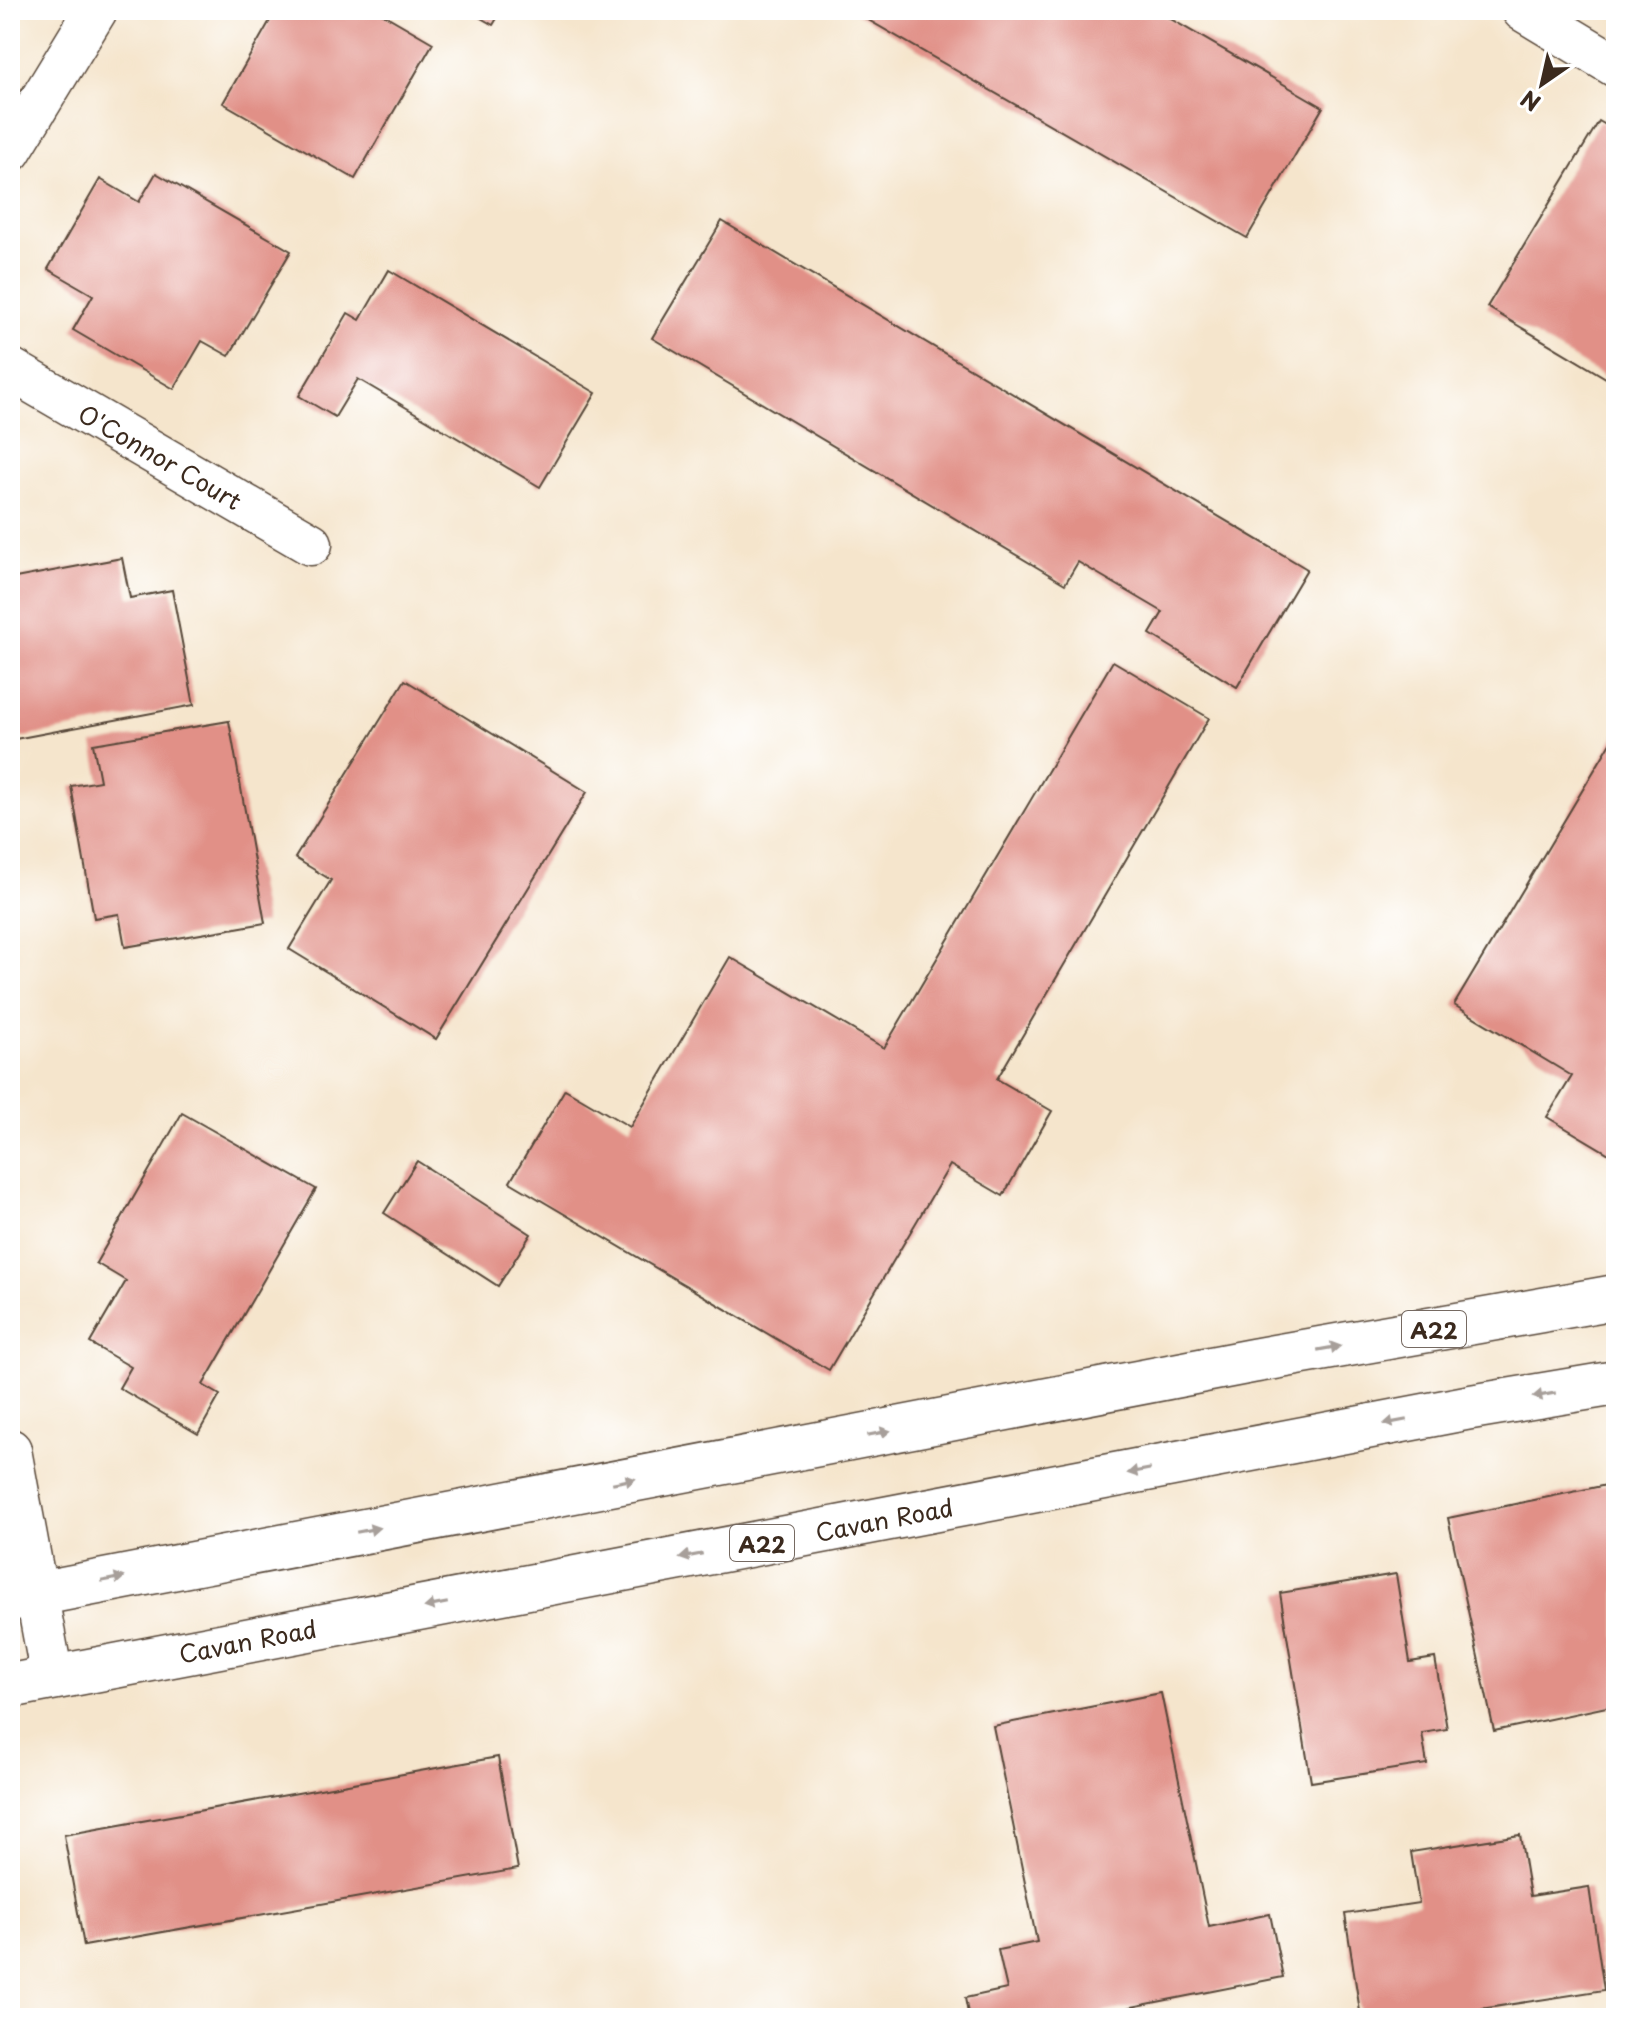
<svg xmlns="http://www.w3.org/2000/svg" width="1626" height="2028" font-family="'Playpen Sans',sans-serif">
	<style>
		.building { fill: #e19087 }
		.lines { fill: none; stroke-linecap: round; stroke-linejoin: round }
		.minor-casing { stroke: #574638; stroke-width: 45 }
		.major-casing { stroke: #574638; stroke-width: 47 }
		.minor { stroke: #fff; stroke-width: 42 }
		.major { stroke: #fff; stroke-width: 44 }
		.oneway { fill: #a79f9a }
		.labels { text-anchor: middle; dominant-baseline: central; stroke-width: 6; stroke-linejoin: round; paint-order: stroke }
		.shield { fill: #fff; stroke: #766a62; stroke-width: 2 }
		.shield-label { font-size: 22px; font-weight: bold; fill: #3b2a1e }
		.street-label { font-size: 24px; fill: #3b2a1e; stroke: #fff }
	</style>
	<rect width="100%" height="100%" fill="#fff"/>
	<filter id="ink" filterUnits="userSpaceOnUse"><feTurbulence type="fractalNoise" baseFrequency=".0125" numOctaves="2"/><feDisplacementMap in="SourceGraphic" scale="16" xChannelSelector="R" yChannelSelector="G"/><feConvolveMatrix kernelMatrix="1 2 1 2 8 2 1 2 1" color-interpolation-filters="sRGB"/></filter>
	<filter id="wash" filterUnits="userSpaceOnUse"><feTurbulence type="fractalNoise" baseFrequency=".006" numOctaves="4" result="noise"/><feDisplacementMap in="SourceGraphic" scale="32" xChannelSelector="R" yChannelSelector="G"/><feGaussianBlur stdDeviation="1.8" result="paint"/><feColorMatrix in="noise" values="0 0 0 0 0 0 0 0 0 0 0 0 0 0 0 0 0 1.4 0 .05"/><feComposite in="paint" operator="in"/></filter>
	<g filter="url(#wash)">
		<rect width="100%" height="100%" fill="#f5e5cc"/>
		<g id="blocks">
			<!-- building -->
			<g class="building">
				<polygon points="276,10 376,10 433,43 355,179 223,103"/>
				<polygon points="467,10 502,10 493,25"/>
				<polygon points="851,10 1155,10 1323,107 1247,238"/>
				<polygon points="1599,121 1616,131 1616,384 1487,307"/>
				<polygon points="156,173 291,251 229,356 202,341 174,389 73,330 93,295 48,269 100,179 139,202"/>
				<polygon points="722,221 1307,569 1237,687 1150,634 1163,612 1078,562 1065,584 652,338"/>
				<polygon points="389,270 596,393 540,487 358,379 335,417 299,396 348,313 360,320"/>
				<polygon points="122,558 130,598 172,590 194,705 10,740 10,623 17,621 10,579"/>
				<polygon points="1113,661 1209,718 997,1079 1052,1111 1003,1196 950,1165 829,1370 510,1182 565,1089 630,1127 730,957 884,1048"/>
				<polygon points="405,680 587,792 436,1039 289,949 331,880 295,858"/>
				<polygon points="229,721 265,923 125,947 119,914 94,918 71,786 100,781 93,744"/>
				<polygon points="1616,734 1616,1146 1611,1155 1547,1117 1572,1076 1454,1005"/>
				<polygon points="182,1113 316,1189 203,1385 220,1395 198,1434 119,1388 131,1367 90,1343 126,1281 96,1263"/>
				<polygon points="417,1161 531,1234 498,1286 384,1213"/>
				<polygon points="1616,1483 1616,1705 1494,1731 1448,1518"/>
				<polygon points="1396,1574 1410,1662 1435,1658 1447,1729 1422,1733 1427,1764 1311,1782 1280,1593"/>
				<polygon points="1161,1693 1209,1927 1270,1914 1283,1977 1076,2018 969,2018 965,1998 1007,1989 998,1950 1037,1942 993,1726"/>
				<polygon points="498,1757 518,1869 84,1946 64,1835"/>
				<polygon points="1520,1835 1530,1896 1589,1887 1604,1990 1422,2018 1361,2018 1345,1914 1419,1903 1411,1852"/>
			</g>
		</g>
	</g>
	<g filter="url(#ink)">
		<use href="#blocks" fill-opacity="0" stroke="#574638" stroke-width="2"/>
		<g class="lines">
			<defs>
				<g id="minor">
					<polyline points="1523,10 1616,66"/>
					<polyline points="10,151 96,10"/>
					<path id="s1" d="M10,369L311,544"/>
					<polyline points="10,1450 52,1678"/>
				</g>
				<g id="major">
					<polyline points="10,1599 1252,1361 1616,1297"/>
					<path id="s2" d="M10,1686L1471,1407L1616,1383"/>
				</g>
			</defs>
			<!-- minor casing -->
			<use href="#minor" class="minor-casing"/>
			<!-- major casing -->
			<use href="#major" class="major-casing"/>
			<!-- minor -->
			<use href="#minor" class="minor"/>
			<!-- major -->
			<use href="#major" class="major"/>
		</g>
		<!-- one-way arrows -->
		<defs><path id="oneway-solid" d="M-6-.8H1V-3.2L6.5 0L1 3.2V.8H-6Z" transform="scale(2)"/></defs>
		<g class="oneway">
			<use href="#oneway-solid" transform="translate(1329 1348) rotate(-10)"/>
			<use href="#oneway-solid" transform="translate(1544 1395) rotate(170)"/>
			<use href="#oneway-solid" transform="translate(1395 1422) rotate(169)"/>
			<use href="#oneway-solid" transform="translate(879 1433) rotate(-11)"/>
			<use href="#oneway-solid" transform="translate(1139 1471) rotate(169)"/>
			<use href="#oneway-solid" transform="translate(624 1481) rotate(-11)"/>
			<use href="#oneway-solid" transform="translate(368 1530) rotate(-11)"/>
			<use href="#oneway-solid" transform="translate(691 1556) rotate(169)"/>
			<use href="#oneway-solid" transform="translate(113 1579) rotate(-11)"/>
			<use href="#oneway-solid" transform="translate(436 1605) rotate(169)"/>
		</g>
	</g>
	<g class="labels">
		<!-- shield labels -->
		<g class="shield">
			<rect x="1402" y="1311" width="64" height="36" rx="6"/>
			<rect x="730" y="1525" width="64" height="36" rx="6"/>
		</g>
		<g class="shield-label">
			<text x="1434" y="1329">A22</text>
			<text x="762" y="1543">A22</text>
		</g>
		<!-- street labels -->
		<g class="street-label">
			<text stroke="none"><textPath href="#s1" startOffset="174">O'Connor Court</textPath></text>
			<text stroke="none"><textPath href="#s2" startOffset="890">Cavan Road</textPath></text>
			<text stroke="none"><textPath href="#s2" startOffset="242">Cavan Road</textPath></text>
		</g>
	</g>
	<!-- margin -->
	<rect width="1626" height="2028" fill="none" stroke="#fff" stroke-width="40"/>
	<!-- north arrow -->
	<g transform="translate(1542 84) rotate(214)" stroke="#ffffff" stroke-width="6" paint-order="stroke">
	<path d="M0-6L14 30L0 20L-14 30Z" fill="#3b2a1e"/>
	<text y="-12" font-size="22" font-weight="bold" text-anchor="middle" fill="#3b2a1e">N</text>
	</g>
</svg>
